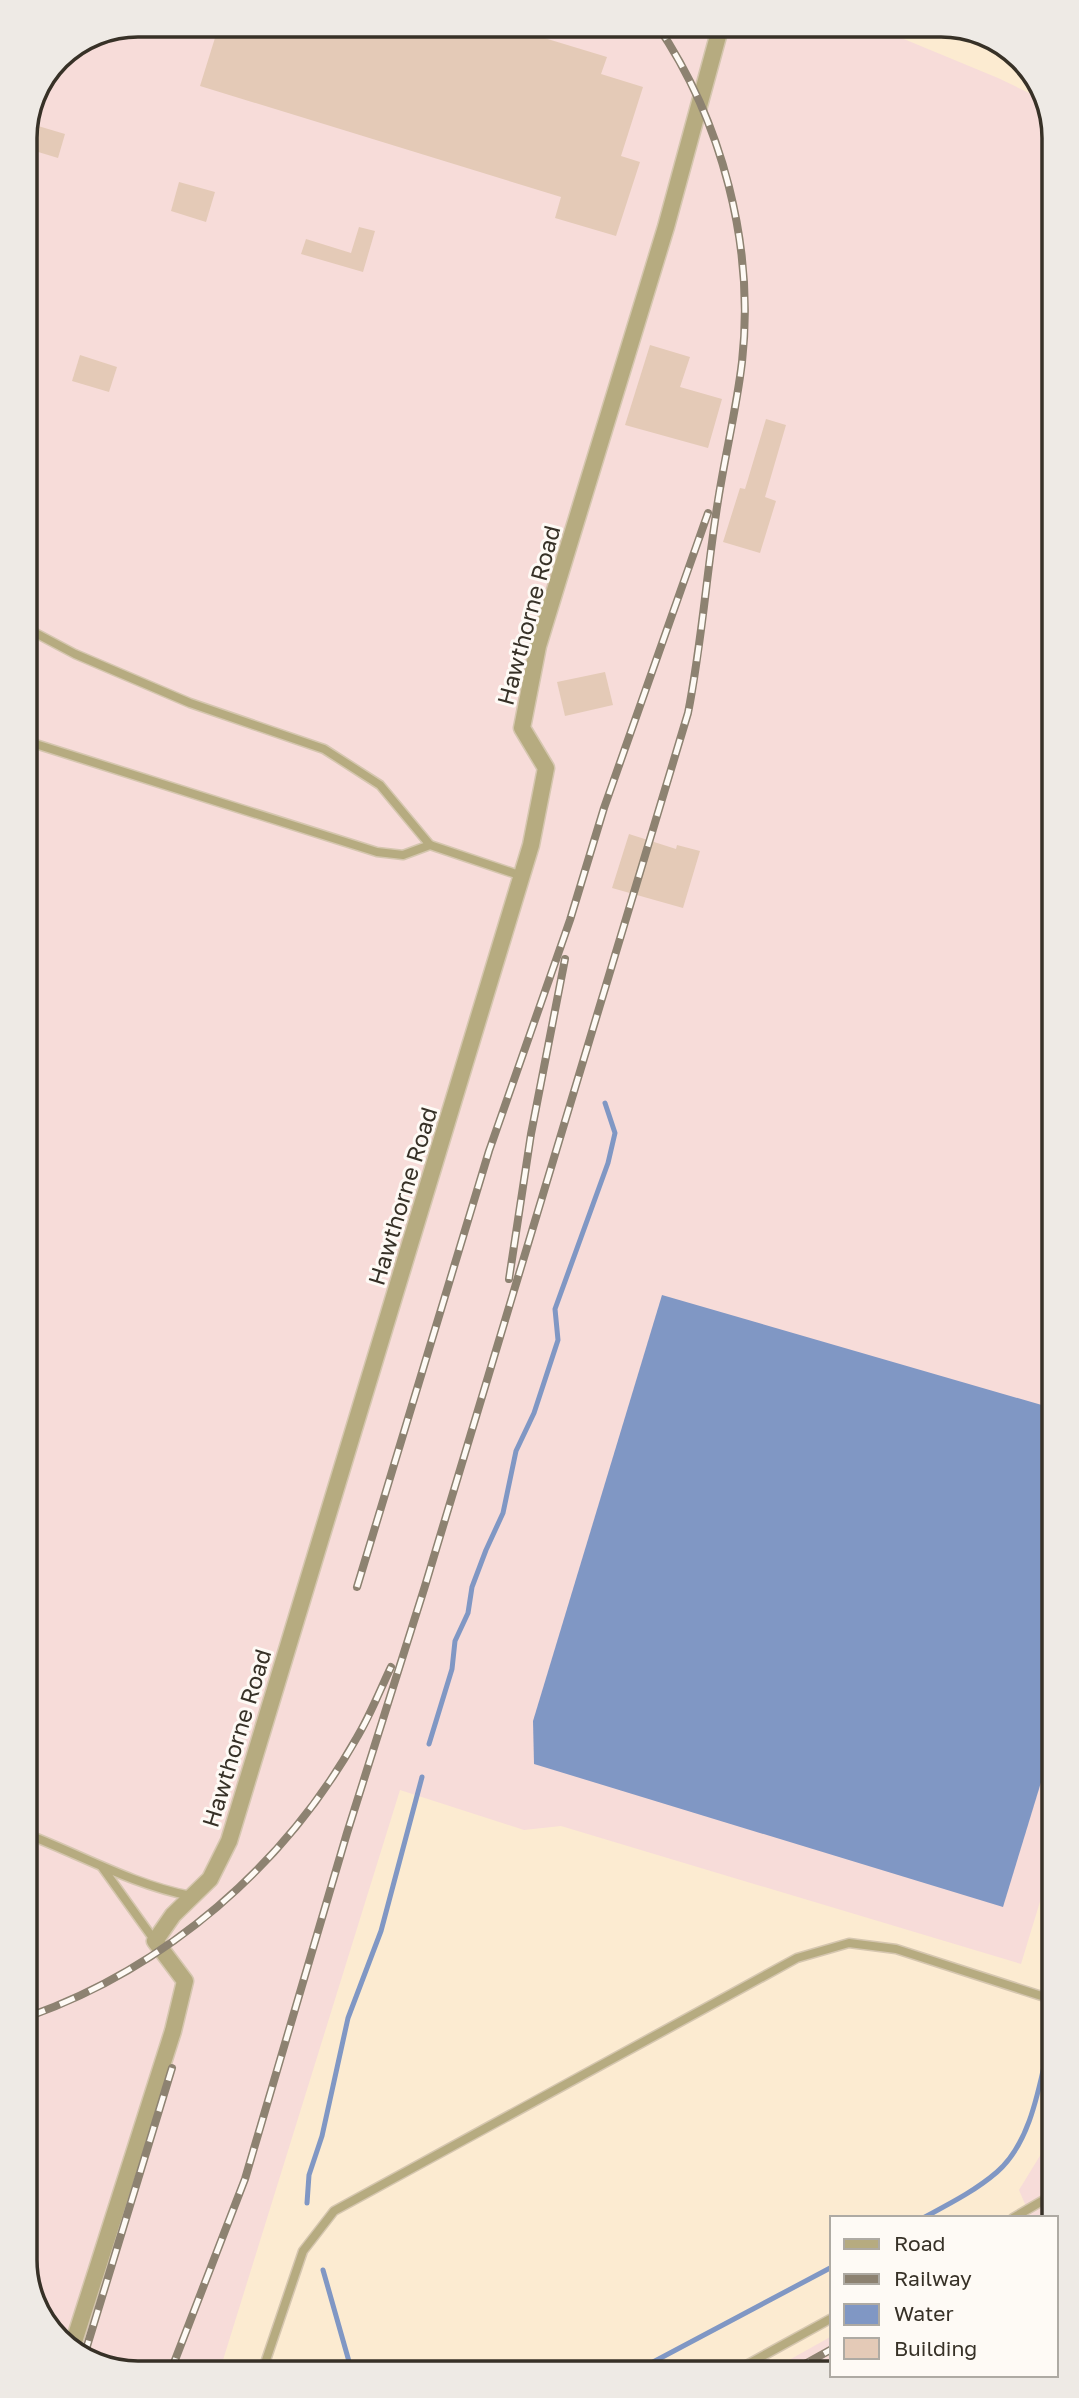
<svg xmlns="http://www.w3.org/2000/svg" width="1079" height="2398" font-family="'Golos Text',sans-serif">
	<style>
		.industrial { fill: #f7dcd9 }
		.water { fill: #8097c4 }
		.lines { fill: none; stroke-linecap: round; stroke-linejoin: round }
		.stream { stroke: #8097c4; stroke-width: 5 }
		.building { fill: #e4cab7 }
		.lane-casing { stroke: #d5c6af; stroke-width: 11 }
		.street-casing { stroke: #d5c6af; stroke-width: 19 }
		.lane { stroke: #b6ab80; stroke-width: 8 }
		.street { stroke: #b6ab80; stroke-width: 16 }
		.rail-casing { stroke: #8d8271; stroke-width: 8 }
		.rail { stroke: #fefaf5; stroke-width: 5; stroke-dasharray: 16; stroke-linecap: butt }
		.labels { text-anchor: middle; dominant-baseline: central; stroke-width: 6; stroke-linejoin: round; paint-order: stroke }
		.street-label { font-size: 23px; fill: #373127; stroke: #fefaf5 }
		.rim { fill: none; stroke: #373127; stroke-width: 3.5 }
	</style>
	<rect width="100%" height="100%" fill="#fcebd1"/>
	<!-- industrial -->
	<g class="industrial">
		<polygon points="137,25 870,25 998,78 1048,102 1053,1859 1021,1964 561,1826 524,1830 400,1790 219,2373 130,2373 69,2350 31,2297 25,130 58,57"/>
		<polygon points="1054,2125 1054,2218 1031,2218 1019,2190 1049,2141"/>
		<polygon points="832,2336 832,2368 773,2369"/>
	</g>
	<!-- water -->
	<polygon class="water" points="662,1295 1052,1408 1053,1743 1003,1907 534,1764 533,1721"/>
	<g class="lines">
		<!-- stream -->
		<g class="stream">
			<polyline points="429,1744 452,1669 455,1641 468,1613 472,1587 486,1550 503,1513 516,1451 534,1413 558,1340 555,1309 608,1163 615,1133 605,1103"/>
			<polyline points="307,2203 309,2175 322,2136 348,2018 381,1931 422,1777"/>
			<path d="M923,2218C949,2204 975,2191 997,2172C1035,2139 1041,2072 1053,2027"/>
			<polyline points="323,2270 352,2372"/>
			<polyline points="638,2370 832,2267"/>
		</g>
	</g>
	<!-- building -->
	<g class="building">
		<polygon points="219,25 501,25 607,57 601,74 643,87 621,156 640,162 616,236 555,218 561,197 200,86"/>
		<polygon points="28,123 65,134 58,158 25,148"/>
		<polygon points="179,182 215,192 206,222 171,211"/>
		<polygon points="359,227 375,231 363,272 301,254 306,239 351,253"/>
		<polygon points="650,345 690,357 680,387 722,399 708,448 625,425"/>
		<polygon points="80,355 117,367 109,392 72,381"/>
		<polygon points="766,419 786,425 765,497 776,501 760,553 723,542 740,488 745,489"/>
		<polygon points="605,672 613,705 565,716 557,682"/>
		<polygon points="629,834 676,849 677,845 700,851 683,908 612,888"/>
	</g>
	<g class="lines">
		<defs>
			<g id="lane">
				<polyline points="26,628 75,654 190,703 324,749 380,785 430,845 522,876"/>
				<polyline points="26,741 377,852 403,855 430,845"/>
				<path d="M29,1835C83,1856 134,1885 191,1896"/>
				<polyline points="102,1867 155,1941"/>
				<polyline points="1013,2218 1054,2194"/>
				<polyline points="739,2369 832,2318"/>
				<polyline points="262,2372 303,2251 334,2211 797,1958 849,1943 896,1949 1054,2000"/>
			</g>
			<polyline id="street" points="71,2351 173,2031 185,1981 155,1941 173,1915 210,1879 229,1841 531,845 546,768 522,728 538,646 666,227 721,25"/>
		</defs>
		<!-- lane casing -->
		<use href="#lane" class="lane-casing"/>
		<!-- street casing -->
		<use href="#street" class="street-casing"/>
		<!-- lane -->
		<use href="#lane" class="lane"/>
		<!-- street -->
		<use href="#street" class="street"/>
		<defs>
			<g id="rail">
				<polyline points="509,1279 531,1134 565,959"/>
				<polyline points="357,1587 489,1151 570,920 604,808 708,513"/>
				<path d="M30,2016C167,1967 284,1866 356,1739C370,1716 380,1690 391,1667"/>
				<polyline points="84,2356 172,2068"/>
				<polyline points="796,2369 832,2349"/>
				<path d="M170,2373L245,2179L347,1833L425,1586L688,713C701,647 706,580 716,514C723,463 736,413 742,362C755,246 722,121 657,25"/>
			</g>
		</defs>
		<!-- rail casing -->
		<use href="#rail" class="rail-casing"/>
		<!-- rail -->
		<use href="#rail" class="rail"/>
	</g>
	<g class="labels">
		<!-- street labels -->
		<g class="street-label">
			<text transform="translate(528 615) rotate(-75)">Hawthorne Road</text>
			<text transform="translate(402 1196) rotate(-73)">Hawthorne Road</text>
			<text transform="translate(236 1738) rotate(-73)">Hawthorne Road</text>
		</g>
	</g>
	<!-- crop -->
	<path d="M0 0H1079V2398H0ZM138 37H941A101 101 0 0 1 1042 138V2260A101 101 0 0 1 941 2361H138A101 101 0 0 1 37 2260V138A101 101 0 0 1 138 37Z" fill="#eeeae5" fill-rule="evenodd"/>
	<path class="rim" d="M138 37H941A101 101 0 0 1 1042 138V2260A101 101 0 0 1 941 2361H138A101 101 0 0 1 37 2260V138A101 101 0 0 1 138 37Z"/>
	<!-- legend -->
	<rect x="830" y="2216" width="228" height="161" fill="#fefaf5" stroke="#aeaaa3" stroke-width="2"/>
	<rect x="844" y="2239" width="35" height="10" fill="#b6ab80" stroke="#aeaaa3" stroke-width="2"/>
	<text x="894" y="2251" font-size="21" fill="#373127">Road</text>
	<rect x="844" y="2274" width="35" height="10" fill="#8d8271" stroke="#aeaaa3" stroke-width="2"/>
	<text x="894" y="2286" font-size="21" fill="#373127">Railway</text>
	<rect x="844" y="2304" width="35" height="21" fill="#8097c4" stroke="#aeaaa3" stroke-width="2"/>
	<text x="894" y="2321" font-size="21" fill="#373127">Water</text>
	<rect x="844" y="2338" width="35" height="21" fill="#e4cab7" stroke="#aeaaa3" stroke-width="2"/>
	<text x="894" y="2356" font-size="21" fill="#373127">Building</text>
</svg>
